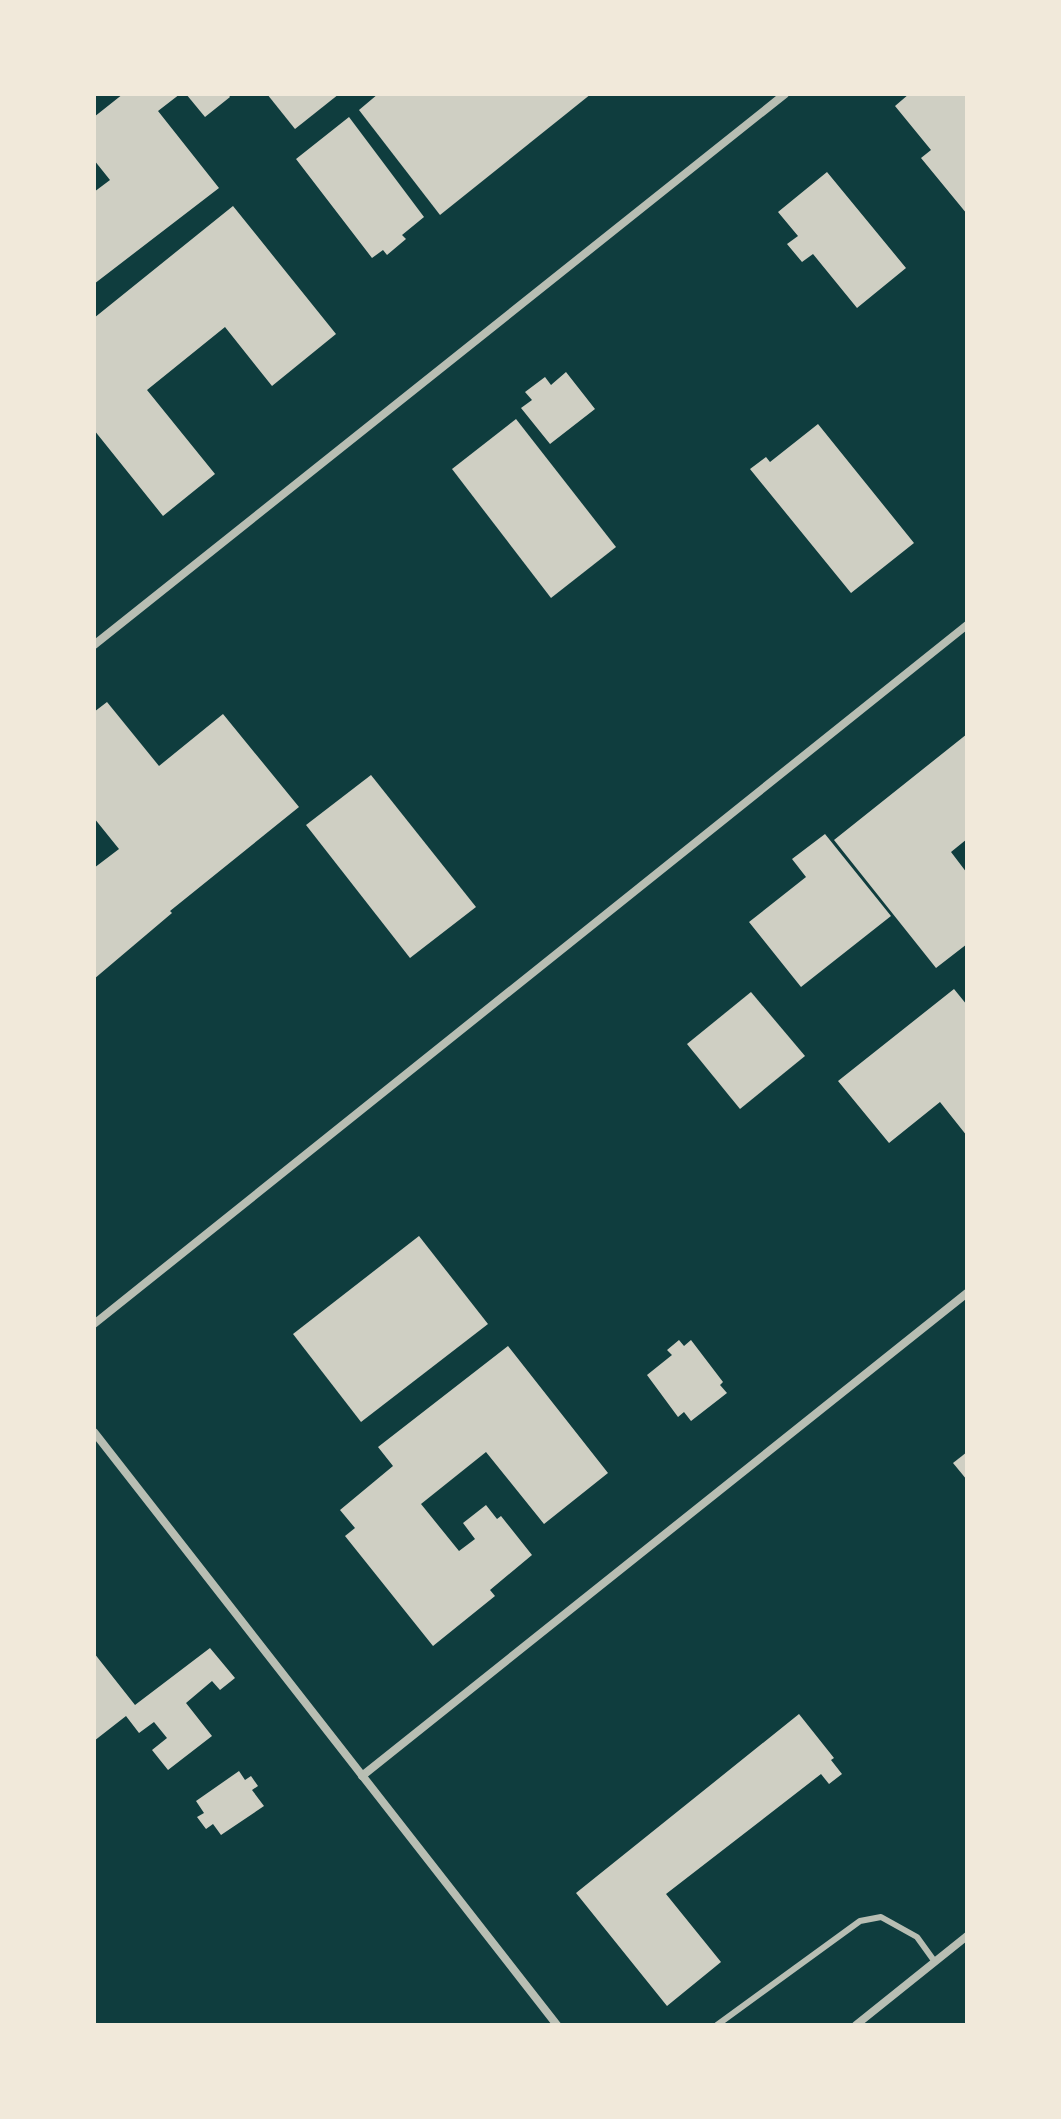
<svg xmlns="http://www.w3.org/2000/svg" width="1061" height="2119" font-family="Poppins,sans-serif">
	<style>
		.building { fill: #cfcfc3 }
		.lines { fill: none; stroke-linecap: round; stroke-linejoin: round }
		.service { stroke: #b8beb3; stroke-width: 6 }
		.minor { stroke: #b8beb3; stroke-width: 8 }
	</style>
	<rect width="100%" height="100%" fill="#0f3d3e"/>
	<!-- building -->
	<g class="building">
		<polygon points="123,94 180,94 158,111 219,188 94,284 94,192 110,180 94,160 94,117"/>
		<polygon points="186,94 228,94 230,97 205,117"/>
		<polygon points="267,94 339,94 295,129"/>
		<polygon points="378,94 591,94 440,215 359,110"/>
		<polygon points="909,94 967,94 967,214 921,158 931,150 895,106"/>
		<polygon points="349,117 424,217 402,235 406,239 387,255 383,250 372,258 296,159"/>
		<polygon points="827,172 906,268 857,308 813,254 802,262 787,244 798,236 778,212"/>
		<polygon points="233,206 336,334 272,386 225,327 147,390 215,474 163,516 94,430 94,318"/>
		<polygon points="566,372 595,409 550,444 521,408 532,400 525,392 545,377 551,385"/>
		<polygon points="516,419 616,547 551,598 452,469"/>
		<polygon points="818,424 914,543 851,593 750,469 766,457 770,462"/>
		<polygon points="107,702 159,766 223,714 299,807 170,911 172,913 94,979 94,868 119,849 94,818 94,712"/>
		<polygon points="967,734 967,839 951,852 967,873 967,944 936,968 834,840"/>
		<polygon points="371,775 476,907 410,958 306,825"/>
		<polygon points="825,834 891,916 801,987 749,922 806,877 792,859"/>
		<polygon points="954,989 967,1005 967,1136 940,1102 889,1143 838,1081"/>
		<polygon points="751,992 805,1056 740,1109 687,1044"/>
		<polygon points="419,1236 488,1324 361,1422 293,1334"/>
		<polygon points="679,1340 684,1346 691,1340 723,1382 720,1385 727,1393 691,1421 684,1412 678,1417 647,1375 672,1355 667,1350"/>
		<polygon points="508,1346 608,1473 544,1524 486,1452 421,1504 459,1551 475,1539 463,1523 486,1505 497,1519 501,1516 532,1555 490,1590 495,1596 433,1646 345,1536 355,1528 340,1510 393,1466 378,1447"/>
		<polygon points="967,1452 967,1480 953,1463"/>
		<polygon points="210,1648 235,1678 220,1690 212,1681 186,1703 212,1736 168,1770 152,1750 167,1738 154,1722 139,1733 126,1716 94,1741 94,1653 135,1705"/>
		<polygon points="799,1714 834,1758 831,1760 842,1774 829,1784 821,1774 666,1894 721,1962 667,2006 576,1893"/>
		<polygon points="239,1771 245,1780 251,1776 258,1786 252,1790 264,1806 221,1835 213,1824 206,1829 197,1817 204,1813 196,1801"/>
	</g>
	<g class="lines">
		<!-- service -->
		<polyline class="service" points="717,2025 860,1921 881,1917 917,1937 935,1962"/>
		<!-- minor -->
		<g class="minor">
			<polyline points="94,645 785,94"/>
			<polyline points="94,1324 967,625"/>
			<polyline points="94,1432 557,2025"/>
			<polyline points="362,1776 967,1293"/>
			<polyline points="856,2025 967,1936"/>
		</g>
	</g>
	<!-- border -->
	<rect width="1061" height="2119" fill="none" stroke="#f1e9da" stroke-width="192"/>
</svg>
